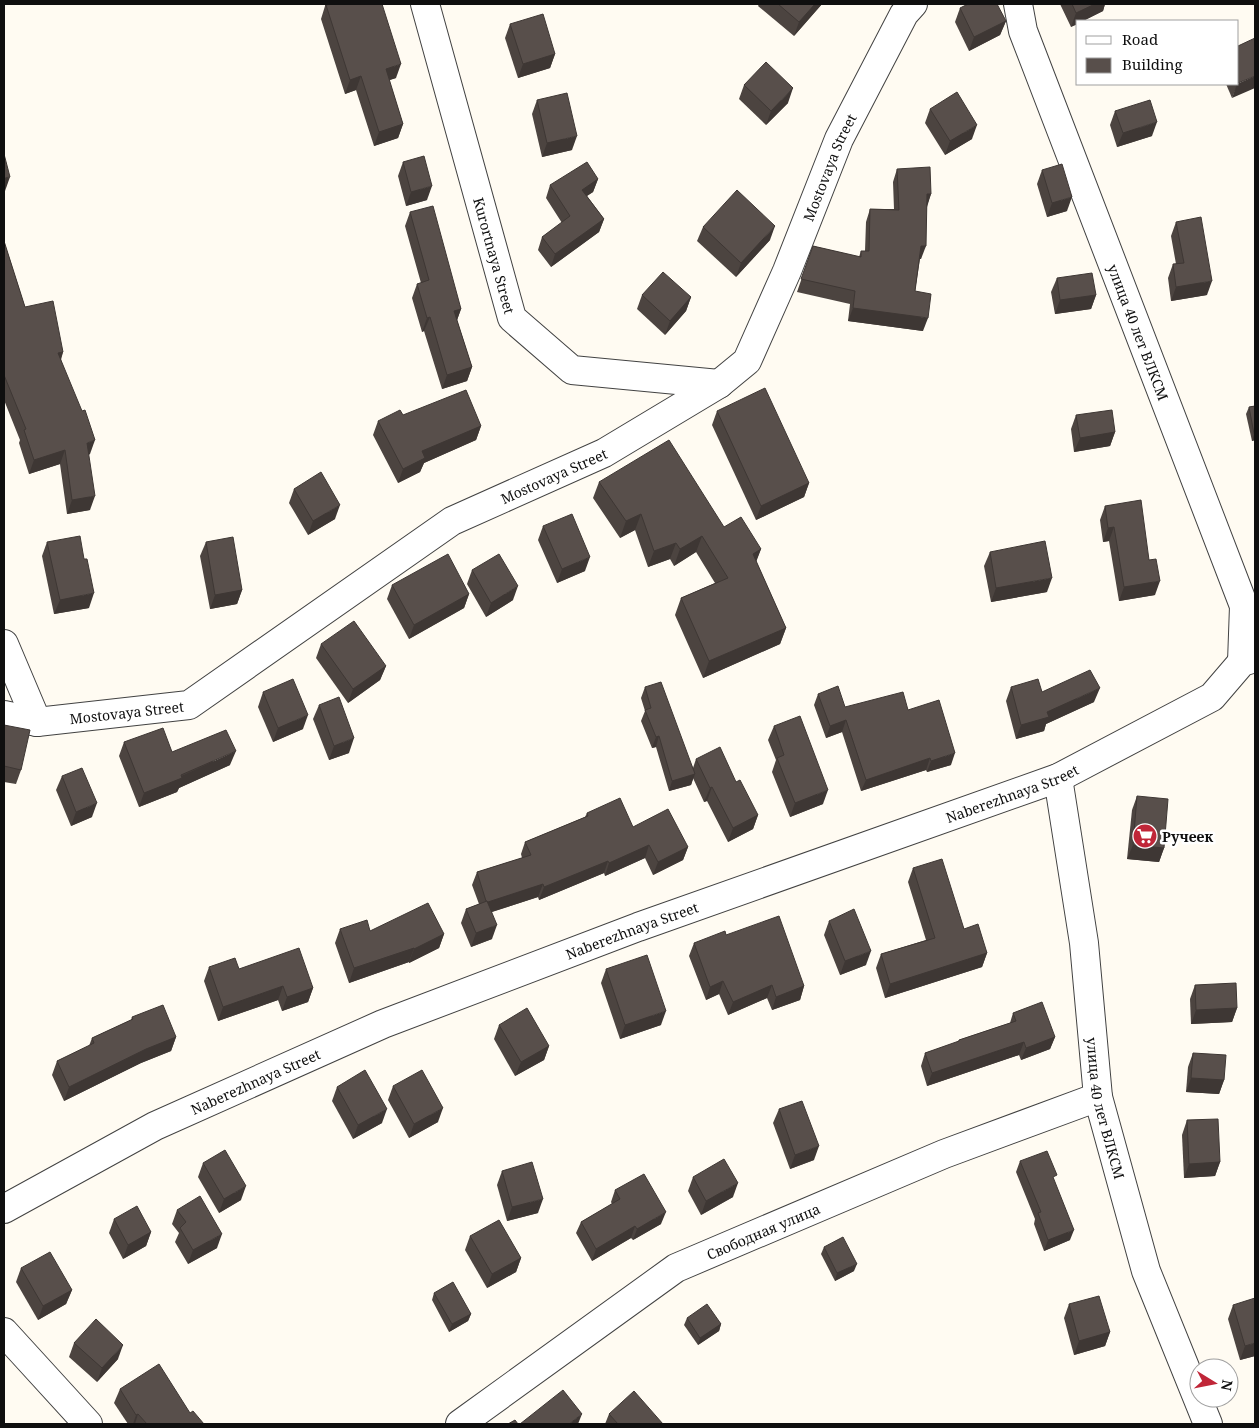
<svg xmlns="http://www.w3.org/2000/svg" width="1259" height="1428" font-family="'Noto Serif',serif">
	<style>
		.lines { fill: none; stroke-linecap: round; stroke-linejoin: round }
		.minor-casing { stroke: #424242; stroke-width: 30 }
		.minor { stroke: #fff; stroke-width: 28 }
		.wall { fill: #4c4440 }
		.shaded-wall { fill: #3e3734 }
		.building { fill: #584f4b; stroke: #3e3734 }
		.labels { text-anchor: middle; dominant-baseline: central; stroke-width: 5; stroke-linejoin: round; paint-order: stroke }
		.street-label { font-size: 14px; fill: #0f0f0f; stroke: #fff }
		.poi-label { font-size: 14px; font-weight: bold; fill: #0f0f0f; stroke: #fff; text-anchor: start }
	</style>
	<rect width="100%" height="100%" fill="#fffbf2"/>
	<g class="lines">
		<defs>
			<g id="minor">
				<path id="s1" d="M425,4L512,318L572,370L719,384"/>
				<path id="s2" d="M1018,4L1023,31L1244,606L1242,662"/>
				<polyline points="4,644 37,722"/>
				<path id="s3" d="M4,715L37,722L189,705L452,521L604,453L719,384L747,361L787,271L839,139L904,14L913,4"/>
				<path id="s4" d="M1058,778L1084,943L1098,1097L1146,1271L1208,1424"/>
				<path id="s5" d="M4,1209L155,1126L383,1024L638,927L1058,778L1212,697L1242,662L1255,658"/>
				<polyline points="4,1332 88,1424"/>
				<path id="s6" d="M460,1424L676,1268L944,1154L1098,1097"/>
			</g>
		</defs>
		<!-- minor casing -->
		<use href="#minor" class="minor-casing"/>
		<!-- minor -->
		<use href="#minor" class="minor"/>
	</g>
	<!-- wall -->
	<g class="wall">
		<polygon points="325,4 382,4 396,78 389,80 403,124 398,138 374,146 356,90 345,94 321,19 325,6"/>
		<polygon points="759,4 822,4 794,36 758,6"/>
		<polygon points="1060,4 1105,4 1103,11 1083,21 1078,21 1071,27"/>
		<polygon points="960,8 1006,21 1000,35 969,51 955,22"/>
		<polygon points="510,24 555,54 550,68 518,78 505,38"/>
		<polygon points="1226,84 1238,84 1232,98"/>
		<polygon points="744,85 788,103 766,125 739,99"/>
		<polygon points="537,100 572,150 542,157 532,114"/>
		<polygon points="930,109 972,139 945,155 925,123"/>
		<polygon points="1115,111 1152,136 1117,147 1110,125"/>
		<polygon points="403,162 427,200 406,206 398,176"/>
		<polygon points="897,169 931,194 927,205 921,259 920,259 915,291 923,331 848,321 850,304 797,292 813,246 859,257 861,251 865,251 866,222 870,209 894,209 893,182"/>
		<polygon points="1042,170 1067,211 1047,217 1037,184"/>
		<polygon points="598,179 593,192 587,196 604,219 599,232 551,267 538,250 542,237 562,223 546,198 550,185"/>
		<polygon points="410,212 461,309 457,320 472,367 467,381 442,389 424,331 422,332 412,298 417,284 421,283 405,226"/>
		<polygon points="1176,222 1207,295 1171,301 1168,278 1173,264 1176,264 1171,236"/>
		<polygon points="703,227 770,240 736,277 697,241"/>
		<polygon points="4,241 25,307 63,352 61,360 90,454 88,455 90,510 67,514 60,464 29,474 19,443 20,440 4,400"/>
		<polygon points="1057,278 1096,295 1091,309 1055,314 1051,292"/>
		<polygon points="642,295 691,297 686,311 665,335 637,309"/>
		<polygon points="1255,406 1255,440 1252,441 1246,414 1249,407"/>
		<polygon points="717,411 809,483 804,497 756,520 712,425"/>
		<polygon points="1076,415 1115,432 1110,446 1074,452 1071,429"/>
		<polygon points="378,421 481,426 476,440 424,463 420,472 398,483 373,435"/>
		<polygon points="599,482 724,527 761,549 756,561 786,628 780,644 703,678 675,615 681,598 715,583 696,552 674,566 670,559 648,567 635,530 620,538 593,498"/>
		<polygon points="294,489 335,519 308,535 289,503"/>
		<polygon points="1105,506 1149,560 1155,595 1119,601 1109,541 1103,542 1100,520"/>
		<polygon points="543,526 585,571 557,583 538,540"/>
		<polygon points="47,542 89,608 54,614 42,556"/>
		<polygon points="206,542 242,590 237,604 210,609 200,556"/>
		<polygon points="990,552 1047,592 991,602 984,566"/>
		<polygon points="472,570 513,600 486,617 467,584"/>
		<polygon points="392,585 469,594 464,608 409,639 387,599"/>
		<polygon points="321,644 386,666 380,680 348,703 316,658"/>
		<polygon points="645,687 693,768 696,759 736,782 758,815 753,829 728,842 707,801 704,802 693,778 691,785 669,791 656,747 652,748 641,721 645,711 641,698"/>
		<polygon points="1011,687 1042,692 1094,702 1046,724 1044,731 1016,739 1006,701"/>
		<polygon points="263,692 303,729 273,742 258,707"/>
		<polygon points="818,694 845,707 908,710 951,765 927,772 926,770 861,791 842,732 826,738 814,705"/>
		<polygon points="319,705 349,753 329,760 313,719"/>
		<polygon points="4,725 21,770 16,784 4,782"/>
		<polygon points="774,726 823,804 790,817 772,772 776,760 768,740"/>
		<polygon points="124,742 172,752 230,765 179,788 177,792 139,807 119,756"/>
		<polygon points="62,776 92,817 71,826 56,790"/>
		<polygon points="1137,796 1164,848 1159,862 1127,859 1132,810"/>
		<polygon points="587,813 633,827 688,847 683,860 653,875 645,858 605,876 604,873 539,900 538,897 492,912 492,939 471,947 461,923 466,909 479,904 472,885 477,872 522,858 521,854 525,842 585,817"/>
		<polygon points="913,868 964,929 987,953 982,967 885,998 876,968 881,954 926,940 908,882"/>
		<polygon points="829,921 866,965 840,975 824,935"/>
		<polygon points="340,929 370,931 444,934 439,948 409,963 409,962 349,983 335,943"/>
		<polygon points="726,935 804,986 800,1000 772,1010 767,998 728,1015 719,994 706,1000 689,956 694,943"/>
		<polygon points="209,967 239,969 313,988 308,1002 282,1011 278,1000 218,1021 204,981"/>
		<polygon points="606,969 661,1025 620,1039 601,983"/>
		<polygon points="1195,985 1237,1008 1232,1022 1191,1024 1190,999"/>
		<polygon points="1013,1013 1055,1037 1050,1049 1021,1060 1019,1055 927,1086 921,1066 925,1053 958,1042 959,1040 1010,1023"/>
		<polygon points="132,1017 176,1037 171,1051 141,1063 64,1101 52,1075 57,1061 89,1046 92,1038 131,1020"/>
		<polygon points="499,1025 549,1046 544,1060 515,1076 494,1039"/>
		<polygon points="1193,1053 1224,1080 1219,1094 1186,1092 1188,1067"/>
		<polygon points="393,1086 438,1122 409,1138 388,1100"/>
		<polygon points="337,1087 382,1123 353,1139 332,1101"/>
		<polygon points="779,1109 814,1160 790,1169 773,1123"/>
		<polygon points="1187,1120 1220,1162 1215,1176 1184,1178 1182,1135"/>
		<polygon points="1020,1161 1054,1181 1070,1240 1044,1251 1034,1224 1035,1219 1016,1172"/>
		<polygon points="203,1163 241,1200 219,1213 198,1177"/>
		<polygon points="502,1171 538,1213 507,1221 497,1185"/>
		<polygon points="693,1177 733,1197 701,1215 688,1191"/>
		<polygon points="615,1190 661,1224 633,1240 631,1238 592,1261 576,1233 581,1222 612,1204 611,1202"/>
		<polygon points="177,1210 217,1248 188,1264 175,1242 179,1233 172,1224"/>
		<polygon points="114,1219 151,1232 146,1246 123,1259 109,1233"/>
		<polygon points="470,1236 521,1258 516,1272 487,1288 465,1250"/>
		<polygon points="824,1247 854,1271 835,1281 821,1254"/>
		<polygon points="21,1268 72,1290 66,1304 38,1320 16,1282"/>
		<polygon points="434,1293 471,1314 468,1321 449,1332 432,1300"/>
		<polygon points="1069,1304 1110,1332 1105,1346 1074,1355 1064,1318"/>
		<polygon points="1233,1305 1255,1356 1240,1360 1228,1319"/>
		<polygon points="687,1318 721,1324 719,1331 698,1345 684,1325"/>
		<polygon points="74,1343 118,1359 97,1382 69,1357"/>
		<polygon points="120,1389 190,1413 204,1424 128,1424 114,1403"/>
		<polygon points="609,1414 663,1424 605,1424"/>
	</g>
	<!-- shaded-wall -->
	<g class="shaded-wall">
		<polygon points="815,4 822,4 794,36 799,22"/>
		<polygon points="1095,4 1105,4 1103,11 1083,21 1078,21 1078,24 1071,27 1076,13"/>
		<polygon points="1006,21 1000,35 969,51 974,37"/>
		<polygon points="555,54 550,68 518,78 523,64"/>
		<polygon points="401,64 396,78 381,83 386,69"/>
		<polygon points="361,76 356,90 345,94 350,80"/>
		<polygon points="1255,76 1255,88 1232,98 1237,84"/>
		<polygon points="793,88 788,103 766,125 771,111"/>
		<polygon points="1157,122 1152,136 1117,147 1123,133"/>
		<polygon points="403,124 398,138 374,146 379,132"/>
		<polygon points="977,125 972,139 945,155 950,141"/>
		<polygon points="577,136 572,150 542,157 547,143"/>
		<polygon points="10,177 5,191 4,191 4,178"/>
		<polygon points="598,179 593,192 577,202 582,190"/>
		<polygon points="432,186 427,200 406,206 411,192"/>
		<polygon points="927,194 931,194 927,207"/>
		<polygon points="1072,197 1067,211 1047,217 1052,203"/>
		<polygon points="604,219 599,232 551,267 555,254"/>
		<polygon points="775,226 770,240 736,277 741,263"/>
		<polygon points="921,246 926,246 921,259 917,259"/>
		<polygon points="1212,281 1207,295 1171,301 1176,287"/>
		<polygon points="1096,295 1091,309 1055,314 1060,300"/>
		<polygon points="691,297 686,311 665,335 670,321"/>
		<polygon points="853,308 928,318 923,331 848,321"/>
		<polygon points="461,309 456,323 454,311"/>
		<polygon points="430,317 424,331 422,332 427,318"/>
		<polygon points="63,352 58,366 58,353"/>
		<polygon points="472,367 467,381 442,389 447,375"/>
		<polygon points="481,426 476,440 424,463 420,472 398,483 403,469 422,451"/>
		<polygon points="1115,432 1110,446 1074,452 1080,438"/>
		<polygon points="1255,433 1255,440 1252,441 1254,434"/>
		<polygon points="95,440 90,454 82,457 87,443"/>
		<polygon points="65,450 60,464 29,474 34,460"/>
		<polygon points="809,483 804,497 756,520 761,506"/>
		<polygon points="95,496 90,510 67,514 72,500"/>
		<polygon points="340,505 335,519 308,535 313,521"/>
		<polygon points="641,514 635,530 620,538 626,521"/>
		<polygon points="1114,527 1109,541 1103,542 1108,528"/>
		<polygon points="702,536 696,552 674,566 680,549"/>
		<polygon points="676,543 670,559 648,567 654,551"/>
		<polygon points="761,549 755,565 753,554"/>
		<polygon points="590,557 585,571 557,583 562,569"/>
		<polygon points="1052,578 1047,592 991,602 996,588"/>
		<polygon points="1160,581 1155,595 1119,601 1124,587"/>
		<polygon points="518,586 513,600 486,617 491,603"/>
		<polygon points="242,590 237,604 210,609 215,595"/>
		<polygon points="94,593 89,608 54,614 60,600"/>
		<polygon points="469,594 464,608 409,639 414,625"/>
		<polygon points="786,628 780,644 703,678 709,661"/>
		<polygon points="386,666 380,680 348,703 353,689"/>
		<polygon points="1100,688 1094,702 1046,724 1044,731 1016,739 1021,725 1047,712"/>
		<polygon points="308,715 303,729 273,742 278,728"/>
		<polygon points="846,720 842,732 826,738 830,726"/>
		<polygon points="659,736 656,747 652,748 656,737"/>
		<polygon points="354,738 349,753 329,760 334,746"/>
		<polygon points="236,751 230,765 179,788 177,792 139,807 144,793"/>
		<polygon points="955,753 951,765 927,772 931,761"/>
		<polygon points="930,758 926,770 861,791 866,780"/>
		<polygon points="695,774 691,785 669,791 672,781"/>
		<polygon points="712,787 707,801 704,802 710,788"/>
		<polygon points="828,790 823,804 790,817 795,803"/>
		<polygon points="97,803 92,817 71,826 76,812"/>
		<polygon points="758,815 753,829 728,842 733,828"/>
		<polygon points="649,845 645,858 605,876 609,863"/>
		<polygon points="1133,845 1164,848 1159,862 1127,859"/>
		<polygon points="688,847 683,860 653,875 658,862"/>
		<polygon points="608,861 604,873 539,900 544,887"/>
		<polygon points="543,884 538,897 482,915 487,902"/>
		<polygon points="497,925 492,939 471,947 476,933"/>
		<polygon points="444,934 439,948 409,963 414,949"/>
		<polygon points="414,948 409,962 349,983 354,968"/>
		<polygon points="871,951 866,965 840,975 845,961"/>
		<polygon points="987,953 982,967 885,998 890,984"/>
		<polygon points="723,981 719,994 706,1000 710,987"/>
		<polygon points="772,985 767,998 728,1015 733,1002"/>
		<polygon points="283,986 278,1000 218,1021 223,1007"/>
		<polygon points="804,986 800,1000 772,1010 776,997"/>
		<polygon points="313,988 308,1002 282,1011 287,997"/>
		<polygon points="1237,1008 1232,1022 1191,1024 1196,1010"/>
		<polygon points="666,1011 661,1025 620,1039 625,1025"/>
		<polygon points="176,1037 171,1051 141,1063 64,1101 69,1087 146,1049"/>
		<polygon points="1055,1037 1050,1049 1021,1060 1026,1048"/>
		<polygon points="1024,1042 1019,1055 927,1086 932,1073"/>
		<polygon points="549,1046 544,1060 515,1076 521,1062"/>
		<polygon points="1191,1078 1224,1080 1219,1094 1186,1092"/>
		<polygon points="443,1108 438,1122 409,1138 414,1124"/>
		<polygon points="387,1109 382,1123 353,1139 358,1125"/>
		<polygon points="819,1146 814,1160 790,1169 795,1155"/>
		<polygon points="1220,1162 1215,1176 1184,1178 1189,1164"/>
		<polygon points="738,1183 733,1197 701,1215 706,1201"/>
		<polygon points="246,1186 241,1200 219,1213 224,1199"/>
		<polygon points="543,1199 538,1213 507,1221 512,1207"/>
		<polygon points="666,1212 661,1224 633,1240 637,1229"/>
		<polygon points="635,1226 631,1238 592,1261 596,1249"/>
		<polygon points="1074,1230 1070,1240 1044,1251 1048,1240"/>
		<polygon points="151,1232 146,1246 123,1259 128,1245"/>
		<polygon points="222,1234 217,1248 188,1264 193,1250"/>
		<polygon points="521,1258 516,1272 487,1288 492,1274"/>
		<polygon points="857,1264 854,1271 835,1281 837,1273"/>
		<polygon points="72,1290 66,1304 38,1320 43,1306"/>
		<polygon points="471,1314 468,1321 449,1332 452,1324"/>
		<polygon points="721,1324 719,1331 698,1345 700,1338"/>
		<polygon points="1110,1332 1105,1346 1074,1355 1079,1341"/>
		<polygon points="1255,1343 1255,1356 1240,1360 1245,1346"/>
		<polygon points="123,1345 118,1359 97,1382 102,1368"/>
		<polygon points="138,1414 135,1424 133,1424 136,1415"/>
		<polygon points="582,1414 578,1424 569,1424"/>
	</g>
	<!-- building -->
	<g class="building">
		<polygon points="331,4 382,4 401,64 386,69 403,124 379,132 361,76 350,80 326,5"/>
		<polygon points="778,4 815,4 799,22"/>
		<polygon points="968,4 997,4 1006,21 974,37 960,8"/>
		<polygon points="1072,4 1095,4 1076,13"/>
		<polygon points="543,14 555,54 523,64 510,24"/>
		<polygon points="1255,38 1255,76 1238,83 1238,46"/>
		<polygon points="766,62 793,88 771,111 744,85"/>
		<polygon points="957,92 977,125 950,141 930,109"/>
		<polygon points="567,93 577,136 547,143 537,100"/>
		<polygon points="1150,100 1157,122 1123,133 1115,111"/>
		<polygon points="4,154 10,177 4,178"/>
		<polygon points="424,156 432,186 411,192 403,162"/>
		<polygon points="587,162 598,179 582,190 604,219 555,254 542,237 570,216 550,185"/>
		<polygon points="1062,164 1072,197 1052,203 1042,170"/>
		<polygon points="930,167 931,194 927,194 926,246 921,246 915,291 931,294 928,318 853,308 855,291 801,279 813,246 861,257 861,251 869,251 870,209 899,210 897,169"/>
		<polygon points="737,190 775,226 741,263 703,227"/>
		<polygon points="433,206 461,309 454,311 472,367 447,375 430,317 427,318 417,284 429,280 410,212"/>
		<polygon points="1201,217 1212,281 1176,287 1173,264 1184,263 1176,222"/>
		<polygon points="4,241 25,307 53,301 63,352 58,353 82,411 85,410 95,440 87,443 95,496 72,500 65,450 34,460 24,430 26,429 4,375"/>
		<polygon points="663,272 691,297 670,321 642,295"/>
		<polygon points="1092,273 1096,295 1060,300 1057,278"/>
		<polygon points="765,388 809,483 761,506 717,411"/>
		<polygon points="466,390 481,426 422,451 425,458 403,469 378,421 400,410 403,415"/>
		<polygon points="1255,406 1255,433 1254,434 1249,407"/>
		<polygon points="1112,410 1115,432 1080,438 1076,415"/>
		<polygon points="669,440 724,527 741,517 761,549 753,554 786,628 709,661 681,598 728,578 702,536 680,549 676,543 654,551 641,514 626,521 599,482"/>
		<polygon points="321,472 340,505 313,521 294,489"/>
		<polygon points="1141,500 1149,560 1156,559 1160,581 1124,587 1114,527 1108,528 1105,506"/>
		<polygon points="572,514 590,557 562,569 543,526"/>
		<polygon points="80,536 84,559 87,559 94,593 60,600 47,542"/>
		<polygon points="233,537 242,590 215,595 206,542"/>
		<polygon points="1045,541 1052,578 996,588 990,552"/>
		<polygon points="448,554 469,594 414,625 392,585"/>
		<polygon points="499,554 518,586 491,603 472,570"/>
		<polygon points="354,621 386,666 353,689 321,644"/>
		<polygon points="1090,670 1100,688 1047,712 1049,717 1021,725 1011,687 1038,679 1042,692"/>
		<polygon points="293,679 308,715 278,728 263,692"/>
		<polygon points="661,682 695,774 672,781 659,736 656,737 645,710 651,708 645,687"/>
		<polygon points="838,686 845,707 903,692 908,710 939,700 955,753 931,761 930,758 866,780 846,720 830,726 818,694"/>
		<polygon points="339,697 354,738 334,746 319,705"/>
		<polygon points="800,716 828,790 795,803 777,758 784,755 774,726"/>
		<polygon points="4,725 30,730 21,770 4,766"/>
		<polygon points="163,728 172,752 226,730 236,751 181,775 182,778 144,793 124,742"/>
		<polygon points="720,747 736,782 740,780 758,815 733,828 712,787 710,788 696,759"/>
		<polygon points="82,768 97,803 76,812 62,776"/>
		<polygon points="1137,796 1168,799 1164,848 1133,845"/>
		<polygon points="620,798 633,827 668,809 688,847 658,862 649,845 609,863 608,861 544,887 543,884 488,902 487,901 486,901 477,872 531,855 525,842 588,816 587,813"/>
		<polygon points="942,859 964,929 978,924 987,953 890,984 881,954 935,938 913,868"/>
		<polygon points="487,901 497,925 476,933 466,909"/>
		<polygon points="428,903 444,934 414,949 414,948 354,968 340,929 367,920 370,931"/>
		<polygon points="854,909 871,951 845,961 829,921"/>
		<polygon points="779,916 804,986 776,997 772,985 733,1002 723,981 710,987 694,943 725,931 726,935"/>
		<polygon points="299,948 313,988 287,997 283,986 223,1007 209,967 235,958 239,969"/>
		<polygon points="647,955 666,1011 625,1025 606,969"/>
		<polygon points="1236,983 1237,1008 1196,1010 1195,985"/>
		<polygon points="1042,1002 1055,1037 1026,1048 1024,1042 932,1073 925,1053 959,1041 959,1040 1016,1021 1013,1013"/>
		<polygon points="163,1005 176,1037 146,1049 69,1087 57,1061 94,1043 92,1038 133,1019 132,1017"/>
		<polygon points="527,1008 549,1046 521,1062 499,1025"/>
		<polygon points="1193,1053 1226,1055 1224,1080 1191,1078"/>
		<polygon points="365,1070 387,1109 358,1125 337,1087"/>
		<polygon points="422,1070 443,1108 414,1124 393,1086"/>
		<polygon points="802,1101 819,1146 795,1155 779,1109"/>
		<polygon points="1218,1119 1220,1162 1189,1164 1187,1120"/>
		<polygon points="225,1150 246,1186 224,1199 203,1163"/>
		<polygon points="1047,1151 1057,1175 1053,1177 1074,1230 1048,1240 1038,1213 1041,1212 1020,1161"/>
		<polygon points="724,1159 738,1183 706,1201 693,1177"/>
		<polygon points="532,1162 543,1199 512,1207 502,1171"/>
		<polygon points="644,1174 666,1212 637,1229 635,1226 596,1249 581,1222 620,1199 615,1190"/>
		<polygon points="200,1196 222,1234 193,1250 180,1228 186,1222 177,1210"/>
		<polygon points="137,1206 151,1232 128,1245 114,1219"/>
		<polygon points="499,1220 521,1258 492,1274 470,1236"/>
		<polygon points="843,1237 857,1264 837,1273 824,1247"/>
		<polygon points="50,1252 72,1290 43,1306 21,1268"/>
		<polygon points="453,1282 471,1314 452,1324 434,1293"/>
		<polygon points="1099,1296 1110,1332 1079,1341 1069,1304"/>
		<polygon points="1255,1298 1255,1343 1245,1346 1233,1305"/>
		<polygon points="707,1304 721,1324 700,1338 687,1318"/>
		<polygon points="96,1319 123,1345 102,1368 74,1343"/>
		<polygon points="159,1364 190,1413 193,1411 204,1424 147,1424 138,1414 136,1415 120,1389"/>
		<polygon points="563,1390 582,1414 569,1424 520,1424"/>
		<polygon points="634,1391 663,1424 618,1424 609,1414"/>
		<polygon points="515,1420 518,1424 508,1424"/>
	</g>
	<!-- icons -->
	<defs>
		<symbol id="supermarket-disc" viewBox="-11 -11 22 22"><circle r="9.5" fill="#c02638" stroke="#fff"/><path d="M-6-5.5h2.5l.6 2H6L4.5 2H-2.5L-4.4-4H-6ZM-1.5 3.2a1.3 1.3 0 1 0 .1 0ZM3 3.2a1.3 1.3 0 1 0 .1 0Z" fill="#fff"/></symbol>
	</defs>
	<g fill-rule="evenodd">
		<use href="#supermarket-disc" x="1131" y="822" width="28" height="28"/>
	</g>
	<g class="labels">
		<!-- street labels -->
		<g class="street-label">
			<text stroke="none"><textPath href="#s3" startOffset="1055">Mostovaya Street</textPath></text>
			<text stroke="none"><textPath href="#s1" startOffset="261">Kurortnaya Street</textPath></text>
			<text stroke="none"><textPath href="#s2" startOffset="350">улица 40 лет ВЛКСМ</textPath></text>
			<text stroke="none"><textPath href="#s3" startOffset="619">Mostovaya Street</textPath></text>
			<text stroke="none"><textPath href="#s3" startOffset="124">Mostovaya Street</textPath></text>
			<text stroke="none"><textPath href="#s5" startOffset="1092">Naberezhnaya Street</textPath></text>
			<text stroke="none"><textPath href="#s5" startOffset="688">Naberezhnaya Street</textPath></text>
			<text stroke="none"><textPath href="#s5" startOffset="282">Naberezhnaya Street</textPath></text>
			<text stroke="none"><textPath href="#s4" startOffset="334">улица 40 лет ВЛКСМ</textPath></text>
			<text stroke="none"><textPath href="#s6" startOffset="361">Свободная улица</textPath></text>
		</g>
		<!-- poi labels -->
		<g class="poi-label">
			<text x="1162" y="836">Ручеек</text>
		</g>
	</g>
	<!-- border -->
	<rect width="1259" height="1428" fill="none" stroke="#0f0f0f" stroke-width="10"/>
	<!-- legend -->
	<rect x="1076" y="20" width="162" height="65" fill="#ffffff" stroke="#9f9f9f"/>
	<rect x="1086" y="36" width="25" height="8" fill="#ffffff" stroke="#9f9f9f"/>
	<text x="1122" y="45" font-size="15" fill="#0f0f0f">Road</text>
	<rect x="1086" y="58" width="25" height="15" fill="#584f4b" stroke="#9f9f9f"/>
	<text x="1122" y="70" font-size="15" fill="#0f0f0f">Building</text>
	<!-- north arrow -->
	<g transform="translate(1214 1383) rotate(100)"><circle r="24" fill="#ffffff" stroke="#9f9f9f"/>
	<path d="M0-4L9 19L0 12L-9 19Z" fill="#c02638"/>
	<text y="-8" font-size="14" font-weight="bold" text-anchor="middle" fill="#0f0f0f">N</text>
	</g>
</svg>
